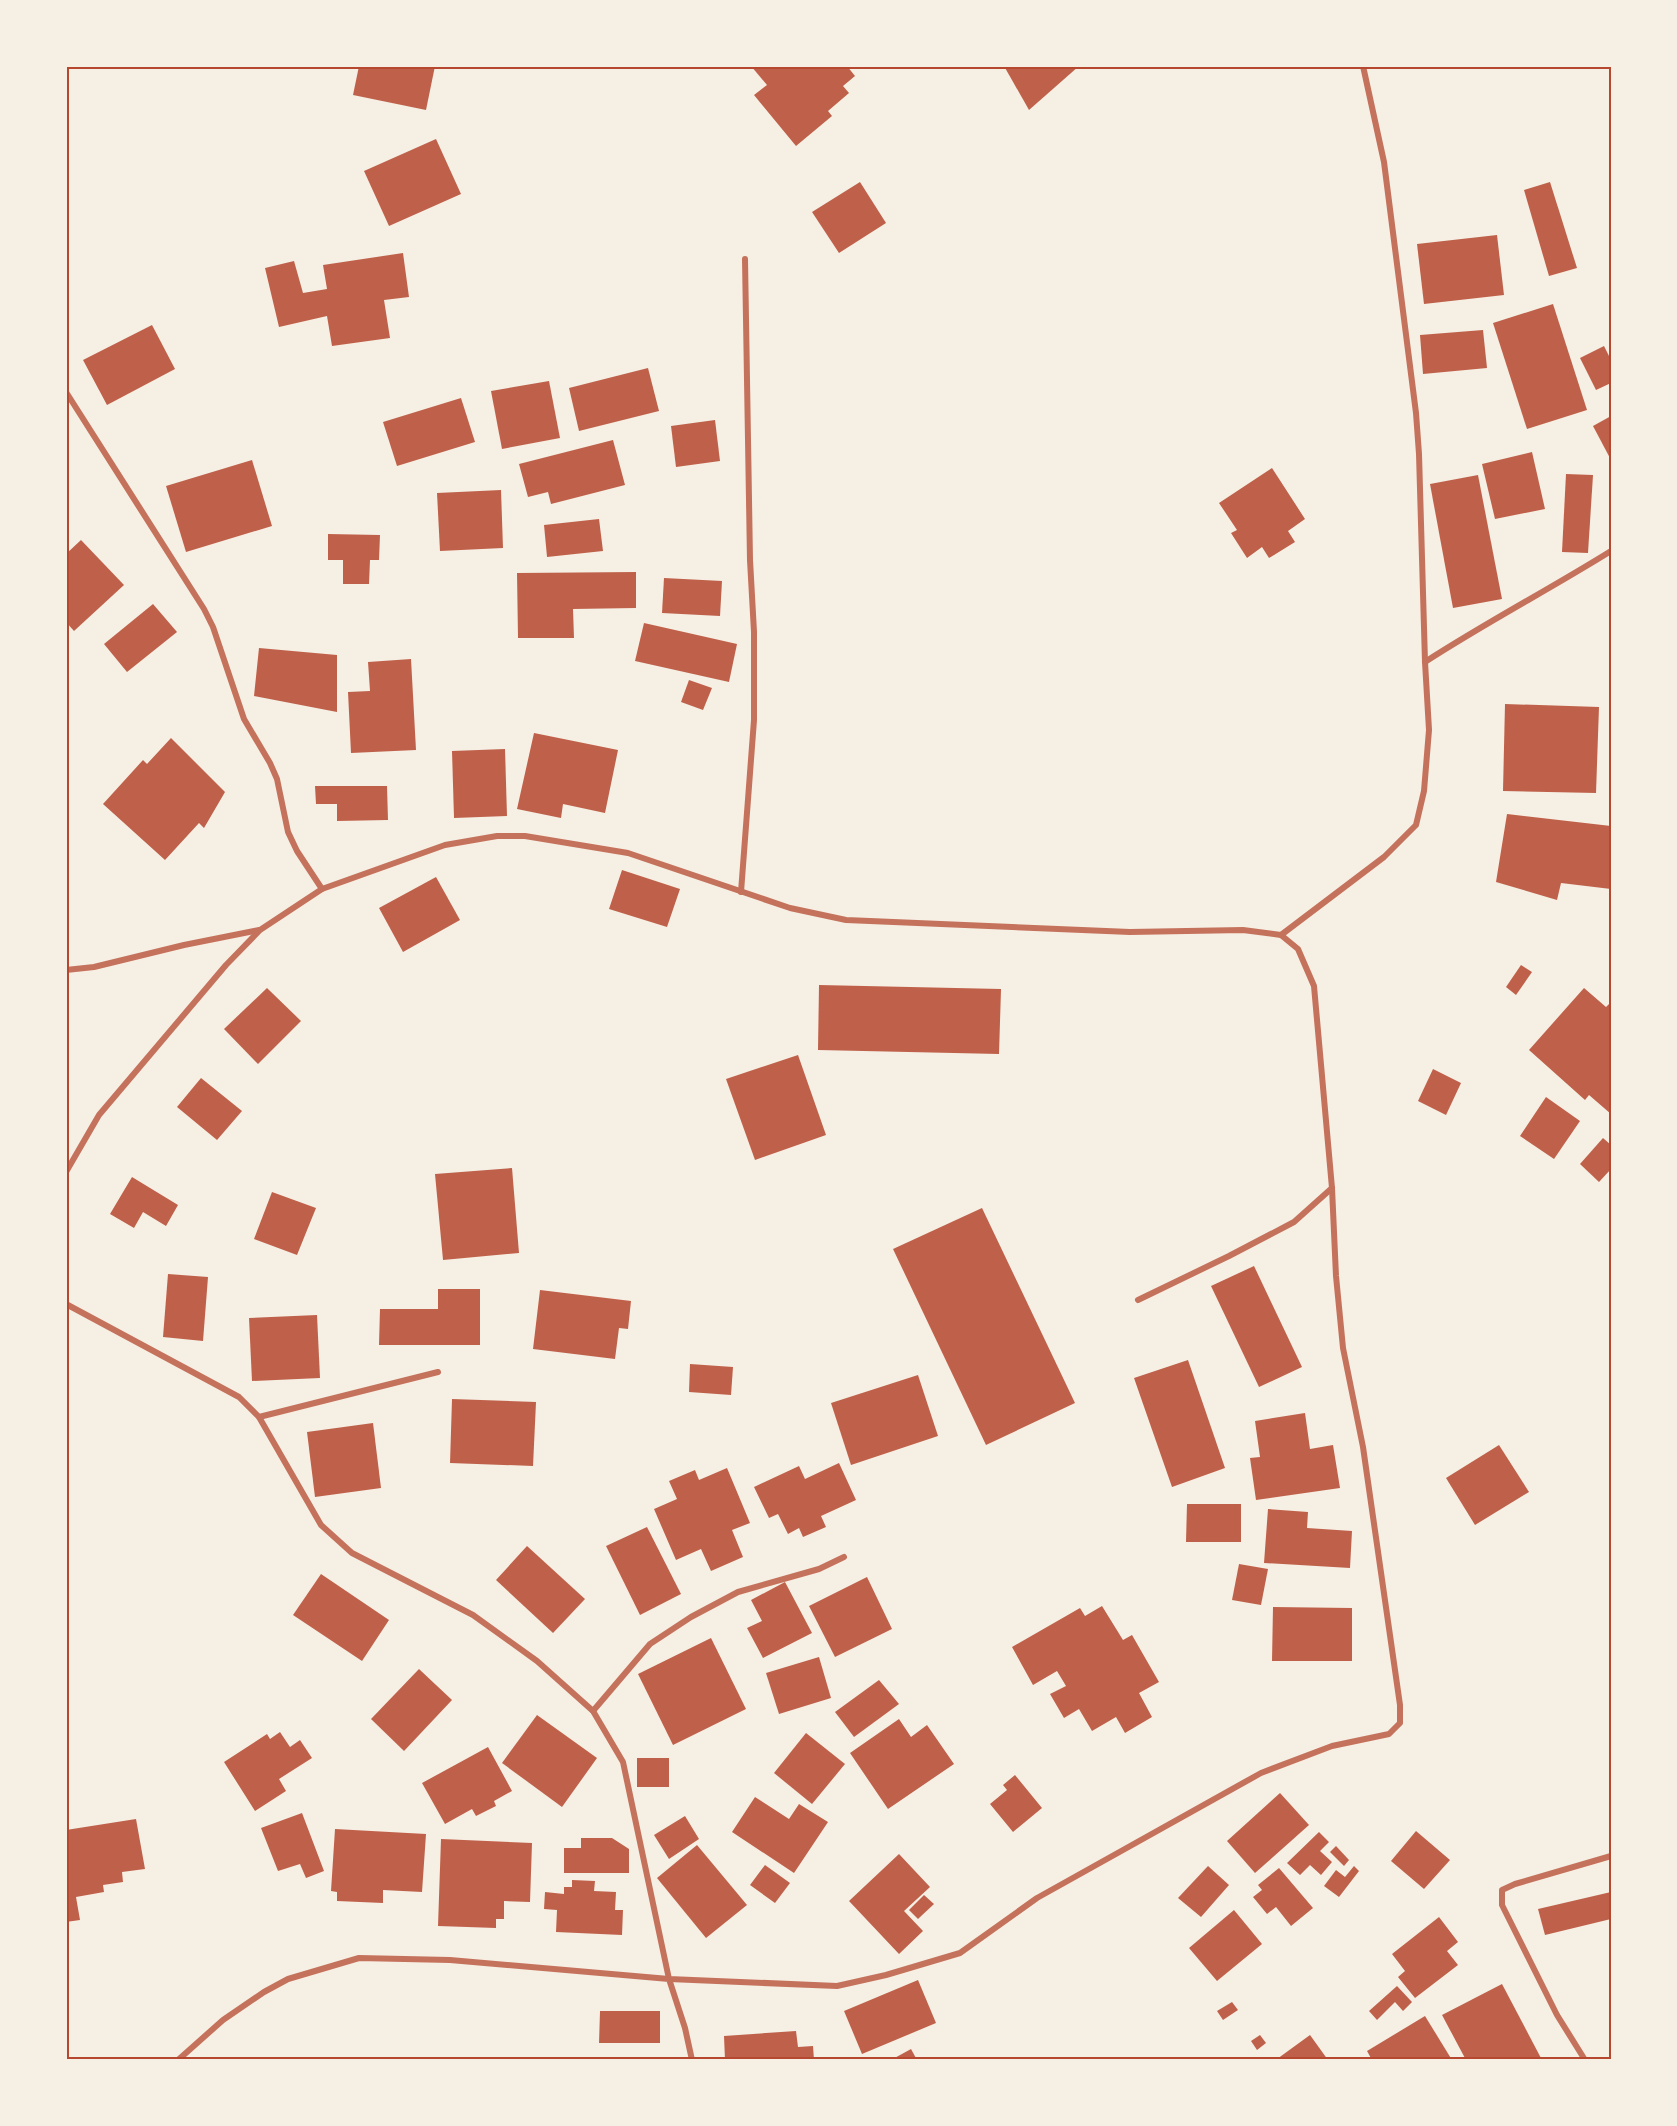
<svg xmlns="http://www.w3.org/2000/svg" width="1677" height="2126" font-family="Quicksand,sans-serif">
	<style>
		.building { fill: #bf614a }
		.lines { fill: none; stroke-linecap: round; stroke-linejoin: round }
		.minor { stroke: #c5725c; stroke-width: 6 }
		.neatline { fill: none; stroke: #b5482f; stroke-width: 2 }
	</style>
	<rect width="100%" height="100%" fill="#f6efe4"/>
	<!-- building -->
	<g class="building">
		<polygon points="359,66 435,66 426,110 353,95"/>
		<polygon points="751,66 847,66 855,76 843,86 849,93 828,111 832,116 796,146 754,95 767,85"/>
		<polygon points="1004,66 1079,66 1029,110"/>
		<polygon points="436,139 461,194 389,226 364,171"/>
		<polygon points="860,182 886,223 839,253 812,212"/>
		<polygon points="1550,182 1577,268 1549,276 1524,190"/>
		<polygon points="1497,235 1504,295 1424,304 1417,244"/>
		<polygon points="403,253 409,297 384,300 390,338 332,346 327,316 279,327 265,268 294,261 303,293 327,289 323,265"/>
		<polygon points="1553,304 1587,410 1527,429 1493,323"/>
		<polygon points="152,325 175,369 107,405 83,360"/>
		<polygon points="1483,330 1487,368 1423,374 1420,335"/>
		<polygon points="1604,346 1611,360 1611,383 1596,390 1580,358"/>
		<polygon points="648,368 659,411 579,431 569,388"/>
		<polygon points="549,381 560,438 502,449 491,391"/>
		<polygon points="461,398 475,442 397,466 383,422"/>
		<polygon points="1611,416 1611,460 1593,426"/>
		<polygon points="715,420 720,461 676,467 671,426"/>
		<polygon points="613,440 625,485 551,504 548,492 528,497 519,464"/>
		<polygon points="1532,452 1545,509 1495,519 1482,464"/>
		<polygon points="252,460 272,526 186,552 166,486"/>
		<polygon points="1272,468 1305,519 1288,531 1295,542 1269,558 1262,547 1247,558 1231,533 1237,530 1219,503"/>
		<polygon points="1566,474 1593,475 1588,553 1562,552"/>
		<polygon points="1478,475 1502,599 1453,608 1430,484"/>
		<polygon points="501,490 503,548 440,551 437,493"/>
		<polygon points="599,519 603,551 547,557 544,525"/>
		<polygon points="328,534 380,535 379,560 370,560 369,584 343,584 343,560 328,560"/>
		<polygon points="81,540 124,585 74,631 66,622 66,554"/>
		<polygon points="636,572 636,608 573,609 574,638 518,638 517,573"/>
		<polygon points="664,578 722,581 720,616 662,613"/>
		<polygon points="153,604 177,632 127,672 104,644"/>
		<polygon points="644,623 737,644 729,682 635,661"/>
		<polygon points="259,648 337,655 337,712 254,696"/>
		<polygon points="411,659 416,750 351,753 348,692 370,691 368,662"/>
		<polygon points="689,680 712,688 703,710 681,702"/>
		<polygon points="1505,704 1599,707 1596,793 1503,791"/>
		<polygon points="534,733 618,750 605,813 563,804 561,818 517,809"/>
		<polygon points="171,738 225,792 204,828 199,823 165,860 103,804 143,760 147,764"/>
		<polygon points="505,749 507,816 454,818 452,751"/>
		<polygon points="315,786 387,786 388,820 337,821 337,804 316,804"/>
		<polygon points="1507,814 1611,826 1611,889 1561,883 1557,900 1496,882"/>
		<polygon points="622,870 680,889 667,927 609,909"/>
		<polygon points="436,877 460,920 403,952 379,908"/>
		<polygon points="1521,965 1532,972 1516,995 1506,987"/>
		<polygon points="819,985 1001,989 999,1054 818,1050"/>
		<polygon points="267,988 301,1021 258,1064 224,1029"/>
		<polygon points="1584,988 1606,1007 1611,1002 1611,1114 1589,1095 1585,1100 1529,1050"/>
		<polygon points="798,1055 826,1135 755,1160 726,1079"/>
		<polygon points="1433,1069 1461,1083 1446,1115 1418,1101"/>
		<polygon points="201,1078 242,1111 217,1140 177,1107"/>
		<polygon points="1546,1097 1580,1121 1554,1159 1520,1136"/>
		<polygon points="1603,1138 1611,1145 1611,1169 1599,1182 1580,1164"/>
		<polygon points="512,1168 519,1253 443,1260 435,1174"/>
		<polygon points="132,1177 178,1205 166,1226 143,1212 134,1228 110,1214"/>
		<polygon points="272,1192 316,1208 297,1255 254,1239"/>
		<polygon points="982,1208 1075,1403 986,1445 893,1249"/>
		<polygon points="1254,1266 1302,1367 1259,1387 1211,1286"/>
		<polygon points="168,1274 208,1277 203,1341 163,1337"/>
		<polygon points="438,1289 480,1289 480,1345 379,1345 380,1309 438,1309"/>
		<polygon points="540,1290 631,1301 628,1329 619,1328 615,1359 533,1349"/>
		<polygon points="317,1315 320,1378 252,1381 249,1318"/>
		<polygon points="1188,1360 1225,1468 1172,1487 1134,1378"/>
		<polygon points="690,1364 733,1367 731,1395 689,1392"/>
		<polygon points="918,1375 938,1436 851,1465 831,1403"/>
		<polygon points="452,1399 536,1402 533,1466 450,1463"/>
		<polygon points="1305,1413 1310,1449 1333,1445 1340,1488 1256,1500 1250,1458 1260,1457 1255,1421"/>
		<polygon points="373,1423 381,1488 315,1497 307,1432"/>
		<polygon points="1499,1445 1529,1492 1475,1525 1446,1478"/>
		<polygon points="839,1463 856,1500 821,1516 826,1527 803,1537 799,1528 788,1534 778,1514 769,1518 754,1487 799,1466 805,1479"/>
		<polygon points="727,1468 750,1523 732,1530 743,1557 711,1571 701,1549 676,1560 654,1509 677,1499 669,1481 695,1470 699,1480"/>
		<polygon points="1187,1504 1241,1504 1241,1542 1186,1542"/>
		<polygon points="1268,1509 1308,1512 1307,1528 1352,1531 1350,1568 1264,1563"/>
		<polygon points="647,1527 681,1594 640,1615 606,1546"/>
		<polygon points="527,1546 585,1599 553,1633 496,1580"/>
		<polygon points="1239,1564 1268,1569 1261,1605 1232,1600"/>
		<polygon points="321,1574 389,1620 362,1661 293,1615"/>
		<polygon points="867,1577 892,1629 835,1657 809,1606"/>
		<polygon points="785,1582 812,1633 763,1658 747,1628 762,1621 751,1600"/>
		<polygon points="1102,1606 1123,1640 1132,1635 1159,1682 1139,1693 1152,1717 1125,1733 1116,1717 1092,1731 1079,1709 1064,1718 1050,1694 1066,1686 1057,1671 1033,1685 1012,1647 1080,1608 1085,1616"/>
		<polygon points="1273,1607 1352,1608 1352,1661 1272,1661"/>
		<polygon points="711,1638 746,1709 673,1745 638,1674"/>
		<polygon points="819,1657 831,1698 779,1714 766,1673"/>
		<polygon points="419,1669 452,1700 404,1751 371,1719"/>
		<polygon points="879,1680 899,1704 854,1737 835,1712"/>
		<polygon points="537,1715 597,1758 562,1807 502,1763"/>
		<polygon points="899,1719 911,1737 927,1725 954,1764 888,1809 850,1753"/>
		<polygon points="280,1732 290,1747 300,1740 312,1758 279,1779 286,1791 255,1811 224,1762 267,1734 270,1739"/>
		<polygon points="806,1733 845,1764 812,1804 774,1773"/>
		<polygon points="488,1747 512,1791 494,1801 496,1806 476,1816 472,1809 445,1824 422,1783"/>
		<rect x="637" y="1758" width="32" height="29"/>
		<polygon points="1015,1775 1042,1808 1013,1832 990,1804 1007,1790 1003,1785"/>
		<polygon points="1280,1793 1309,1825 1255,1873 1227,1841"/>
		<polygon points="755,1797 789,1819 799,1804 828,1822 794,1873 732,1832"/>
		<polygon points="302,1813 324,1871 306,1878 300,1864 278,1871 261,1828"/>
		<polygon points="685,1816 699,1839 669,1859 654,1835"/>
		<polygon points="136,1819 145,1869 122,1872 123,1882 103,1885 104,1892 76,1897 80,1920 66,1922 66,1830"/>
		<polygon points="335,1829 426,1834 422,1892 383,1890 383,1903 337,1901 337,1892 331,1891"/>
		<polygon points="1416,1831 1450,1860 1424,1889 1391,1861"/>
		<polygon points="1319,1832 1329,1842 1320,1851 1332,1862 1321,1875 1310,1865 1300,1875 1287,1863"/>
		<polygon points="581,1838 612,1838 629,1849 629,1873 564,1873 564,1848 581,1848"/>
		<polygon points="441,1839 532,1843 530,1902 504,1901 504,1919 496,1919 496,1928 438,1926"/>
		<polygon points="697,1845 747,1905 706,1938 657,1878"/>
		<polygon points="1336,1846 1349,1860 1344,1866 1330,1852"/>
		<polygon points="899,1854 930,1887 904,1911 923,1931 899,1954 849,1901"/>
		<polygon points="765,1865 790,1883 775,1903 750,1885"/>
		<polygon points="1208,1866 1229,1885 1201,1917 1178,1898"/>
		<polygon points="1354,1866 1359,1871 1339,1897 1324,1886 1336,1870 1345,1877"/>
		<polygon points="1279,1868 1313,1908 1291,1926 1276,1907 1267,1914 1253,1897 1262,1890 1258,1885"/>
		<polygon points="572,1880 595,1881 594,1891 616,1892 615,1910 623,1910 622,1935 556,1932 557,1910 544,1909 545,1892 564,1894 564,1887 572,1887"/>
		<polygon points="1611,1892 1611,1919 1545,1935 1538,1909"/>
		<polygon points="924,1895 934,1904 918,1919 909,1910"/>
		<polygon points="1234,1910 1262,1944 1217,1981 1189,1948"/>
		<polygon points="1439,1917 1458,1942 1447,1951 1458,1965 1415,1998 1398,1977 1405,1971 1392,1954"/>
		<polygon points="918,1980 936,2023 862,2054 844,2011"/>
		<polygon points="1502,1984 1542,2060 1466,2060 1442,2015"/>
		<polygon points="1397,1986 1412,2002 1403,2011 1395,2002 1377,2020 1369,2011"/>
		<polygon points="1232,2002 1238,2010 1223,2020 1217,2011"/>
		<polygon points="600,2011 660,2011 660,2043 599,2043"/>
		<polygon points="1425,2016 1452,2060 1372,2060 1367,2051"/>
		<polygon points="796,2031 798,2047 813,2046 814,2060 725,2060 724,2036"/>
		<polygon points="1260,2035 1266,2043 1257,2050 1251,2041"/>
		<polygon points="1310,2035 1328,2060 1278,2060 1277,2059"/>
		<polygon points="911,2049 917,2060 891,2060"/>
	</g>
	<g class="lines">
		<!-- minor -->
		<g class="minor">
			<polyline points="66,392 204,609 213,627 244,719 270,763 277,779 288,832 297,851 322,889"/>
			<path d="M1425,662C1485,623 1550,589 1611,551"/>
			<polyline points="741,892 754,720 754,632 750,560 745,259"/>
			<polyline points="1281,935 1384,857 1416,825 1424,791 1429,730 1425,662 1419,454 1416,413 1384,162 1363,66"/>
			<polyline points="66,970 94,967 184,945 259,930"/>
			<polyline points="66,1172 99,1115 226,965 260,930 322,889 445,845 497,836 525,836 628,853 790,908 846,920 1130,932 1243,930 1281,935 1298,949 1314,986 1332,1188 1336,1276 1343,1348 1363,1447 1400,1705 1400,1723 1389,1734 1332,1746 1261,1773 1037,1898 960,1953 886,1975 837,1986 669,1979 623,1762 593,1711 537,1661 473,1615 352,1553 321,1525 259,1417 239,1397 66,1304"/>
			<polyline points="1138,1300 1229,1256 1294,1222 1332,1188"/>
			<polyline points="259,1417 438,1372"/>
			<polyline points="593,1711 650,1644 691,1617 738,1592 819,1569 844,1557"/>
			<polyline points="178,2060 223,2020 264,1992 288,1979 359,1958 450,1960 669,1979 685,2028 692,2060"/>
			<polyline points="1585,2060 1557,2015 1502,1905 1502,1890 1515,1884 1611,1856"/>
		</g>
	</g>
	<!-- border -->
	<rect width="1677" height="2126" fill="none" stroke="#f6efe4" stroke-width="135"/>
	<rect x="68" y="68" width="1542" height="1990" class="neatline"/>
</svg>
